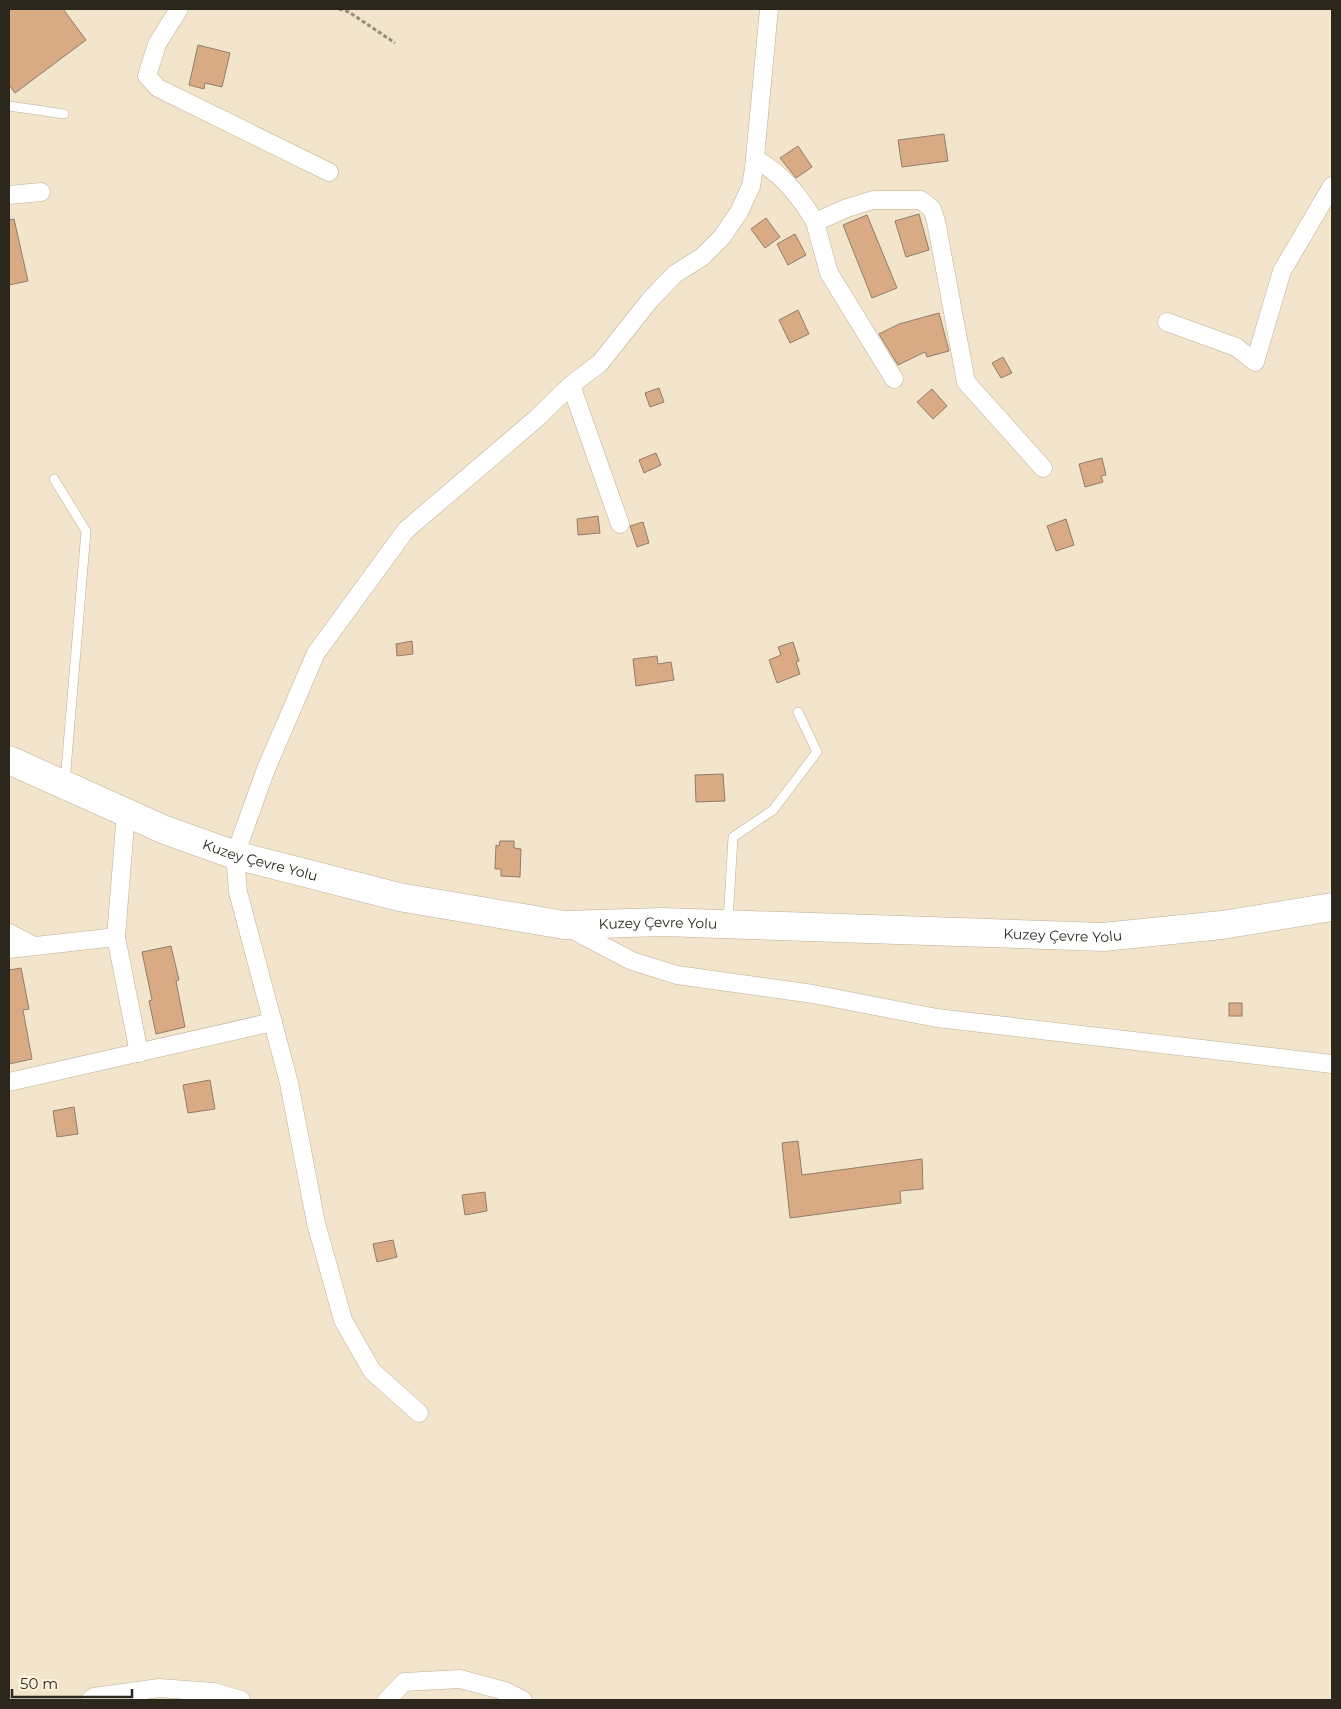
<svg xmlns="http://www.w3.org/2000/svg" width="1341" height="1709" font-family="Montserrat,sans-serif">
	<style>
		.building { fill: #d8ab84; stroke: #927d6b }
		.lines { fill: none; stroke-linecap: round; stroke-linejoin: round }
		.service-casing { stroke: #bcaf96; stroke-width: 10 }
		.minor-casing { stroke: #bcaf96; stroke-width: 19 }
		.primary-casing { stroke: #bcaf96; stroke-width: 29 }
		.path { stroke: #968c7a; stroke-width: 3; stroke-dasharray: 4 2.5; stroke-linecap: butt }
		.service { stroke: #fff; stroke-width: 9 }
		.minor { stroke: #fff; stroke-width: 18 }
		.primary { stroke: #fff; stroke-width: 28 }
		.labels { text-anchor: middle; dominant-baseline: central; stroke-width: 4; stroke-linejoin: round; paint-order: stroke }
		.street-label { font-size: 14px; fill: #2c271d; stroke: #fef3de }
	</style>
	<rect width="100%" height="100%" fill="#f3e5cb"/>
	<!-- building -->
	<g class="building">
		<polygon points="9,9 63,9 86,40 15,93 9,85"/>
		<polygon points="198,45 230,53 222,87 205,83 204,89 189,85"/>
		<polygon points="944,134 948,161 902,167 898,140"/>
		<polygon points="798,146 812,167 796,178 780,158"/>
		<polygon points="919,214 929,250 906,257 895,221"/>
		<polygon points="867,215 897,288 872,298 843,225"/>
		<polygon points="766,218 780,237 765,248 751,229"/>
		<polygon points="14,219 28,281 9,285 9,220"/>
		<polygon points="795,234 806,255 788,265 777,244"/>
		<polygon points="798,310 809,334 790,343 779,320"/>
		<polygon points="939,313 949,351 927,357 925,352 898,365 879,334 899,324"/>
		<polygon points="1003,357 1012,373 1001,378 992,363"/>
		<polygon points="659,388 664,402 650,407 645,393"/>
		<polygon points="932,389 947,406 933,419 917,402"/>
		<polygon points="656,453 661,465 644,473 639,460"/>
		<polygon points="1102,458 1106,475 1101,476 1103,482 1085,487 1079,464"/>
		<polygon points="598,516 600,533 578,535 577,519"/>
		<polygon points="1066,519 1074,545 1056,551 1047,526"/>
		<polygon points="643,522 649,543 637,547 630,526"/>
		<polygon points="412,641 413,654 397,656 396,644"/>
		<polygon points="793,642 799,661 796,662 800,674 777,683 769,660 781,655 778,647"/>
		<polygon points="657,656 658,664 671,662 674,680 636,686 633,659"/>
		<polygon points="723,774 725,801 696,802 695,775"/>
		<polygon points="500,841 514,841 514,848 521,849 520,877 501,876 501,869 495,869 496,845 499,846"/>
		<polygon points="171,946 179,980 176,981 185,1027 156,1034 149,1001 152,1000 142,952"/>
		<polygon points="21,968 29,1009 23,1010 32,1059 9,1064 9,970"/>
		<rect x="1229" y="1003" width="13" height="13"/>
		<polygon points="210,1080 215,1109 188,1113 183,1085"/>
		<polygon points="74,1107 78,1134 57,1137 53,1111"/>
		<polygon points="798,1141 802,1175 922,1159 923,1189 900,1191 901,1203 790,1218 782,1143"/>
		<polygon points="485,1192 487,1211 465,1215 462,1195"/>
		<polygon points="393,1240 397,1257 377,1262 373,1244"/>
	</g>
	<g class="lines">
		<defs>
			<g id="service">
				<polyline points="9,106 64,114"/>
				<polyline points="54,479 86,531 65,782"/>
				<polyline points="728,921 733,837 773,810 817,752 798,712"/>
			</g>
			<g id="minor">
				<polyline points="179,9 157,44 147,76 158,88 329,172"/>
				<path d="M755,159C780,172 801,198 815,222L847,208L873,200H921L932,209L936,221L966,382L1043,468"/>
				<polyline points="9,195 41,192"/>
				<polyline points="815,222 829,273 894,379"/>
				<polyline points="1167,322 1236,347 1255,362 1282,271 1332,186"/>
				<polyline points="571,385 620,524"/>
				<polyline points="126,812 116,937 139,1053"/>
				<polyline points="567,927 632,961 677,975 813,994 937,1018 1332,1064"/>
				<polyline points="9,933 34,946"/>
				<polyline points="9,949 116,937"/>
				<polyline points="9,1082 273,1022"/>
				<polyline points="419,1413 372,1371 343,1320 316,1223 289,1083 238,892 235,855 266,769 316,653 406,530 537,418 571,385 600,363 650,300 675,274 702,257 722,237 739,212 751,186 754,168 769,9"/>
				<polyline points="90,1700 94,1697 159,1688 214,1692 241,1700"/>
				<polyline points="387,1700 404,1682 460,1679 505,1691 523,1700"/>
			</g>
			<g id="primary">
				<path id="s1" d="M9,760L165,830L235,855L399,897L564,925L663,922L1103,937L1222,925L1332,907"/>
			</g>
		</defs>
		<!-- service casing -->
		<use href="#service" class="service-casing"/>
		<!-- minor casing -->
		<use href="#minor" class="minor-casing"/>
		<!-- primary casing -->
		<use href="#primary" class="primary-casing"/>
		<!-- path -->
		<polyline class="path" points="339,9 349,12 395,43"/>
		<!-- service -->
		<use href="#service" class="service"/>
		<!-- minor -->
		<use href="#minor" class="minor"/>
		<!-- primary -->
		<use href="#primary" class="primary"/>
	</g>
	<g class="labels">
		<!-- street labels -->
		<g class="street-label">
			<text stroke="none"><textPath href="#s1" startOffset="271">Kuzey Çevre Yolu</textPath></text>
			<text stroke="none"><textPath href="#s1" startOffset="676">Kuzey Çevre Yolu</textPath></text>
			<text stroke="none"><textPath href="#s1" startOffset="1081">Kuzey Çevre Yolu</textPath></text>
		</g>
	</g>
	<!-- border -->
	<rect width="1341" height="1709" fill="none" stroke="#2c271d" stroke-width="20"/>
	<!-- scale -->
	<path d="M12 1689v8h120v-8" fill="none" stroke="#2c271d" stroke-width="2.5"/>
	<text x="20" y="1689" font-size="15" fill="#2c271d" stroke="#fef3de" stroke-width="4" paint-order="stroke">50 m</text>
</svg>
